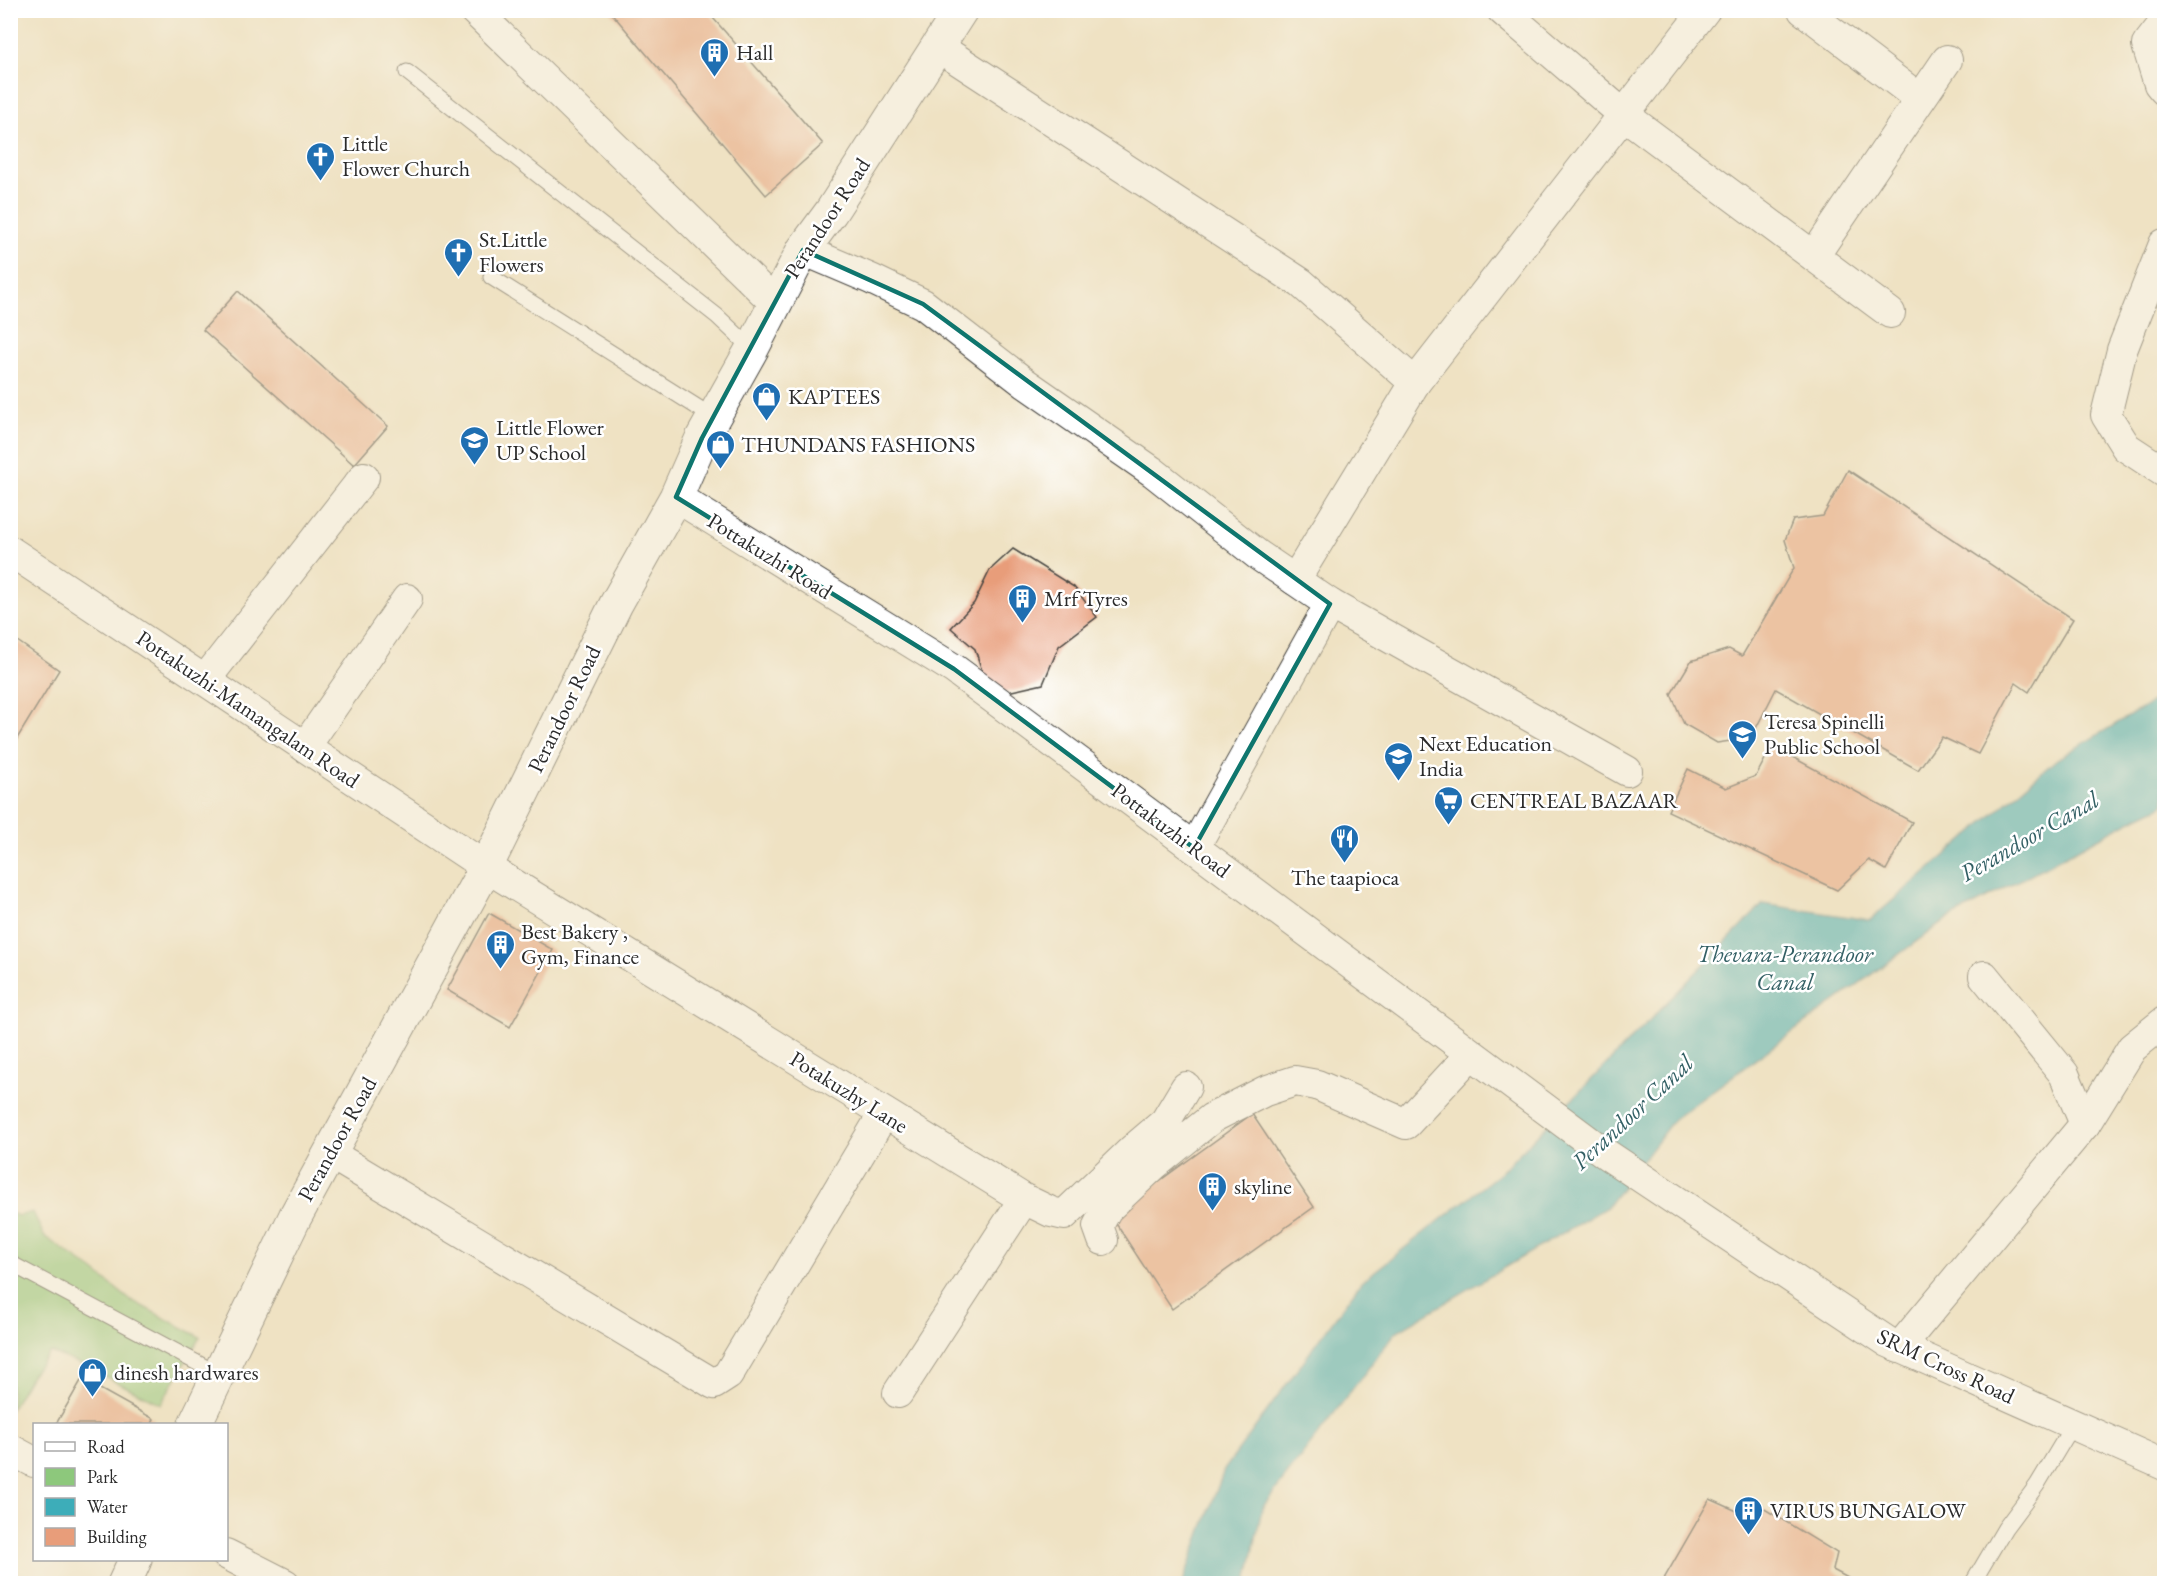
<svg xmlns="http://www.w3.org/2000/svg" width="2175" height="1594" font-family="'EB Garamond',serif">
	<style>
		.green { fill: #8dc87c; stroke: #5c7a54; stroke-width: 1.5 }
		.water { fill: #3dadb9; stroke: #346c72; stroke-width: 1.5 }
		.building { fill: #e89d7a }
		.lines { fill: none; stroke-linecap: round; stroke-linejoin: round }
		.service-casing { stroke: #484642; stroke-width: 17 }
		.minor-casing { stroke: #484642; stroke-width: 32 }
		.secondary-casing { stroke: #484642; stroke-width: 35 }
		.service { stroke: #fff; stroke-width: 15 }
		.minor { stroke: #fff; stroke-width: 30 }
		.secondary { stroke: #fff; stroke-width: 33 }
		.marked { fill: none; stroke: #0f766e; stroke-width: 4.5; stroke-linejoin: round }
		.labels { text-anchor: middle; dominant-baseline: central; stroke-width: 5; stroke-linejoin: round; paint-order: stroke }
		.poi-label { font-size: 22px; fill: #2b2b2b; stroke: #fff; text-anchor: start }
		.street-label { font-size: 22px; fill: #2b2b2b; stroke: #fff }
		.water-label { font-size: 24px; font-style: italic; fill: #325f64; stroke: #fff }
	</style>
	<rect width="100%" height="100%" fill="#fff"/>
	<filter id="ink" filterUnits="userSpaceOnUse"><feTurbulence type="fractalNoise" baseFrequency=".0167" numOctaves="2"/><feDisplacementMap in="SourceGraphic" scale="12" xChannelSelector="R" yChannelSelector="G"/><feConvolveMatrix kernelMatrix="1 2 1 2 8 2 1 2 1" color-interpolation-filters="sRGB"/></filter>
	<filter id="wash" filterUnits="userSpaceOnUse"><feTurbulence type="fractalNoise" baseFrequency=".008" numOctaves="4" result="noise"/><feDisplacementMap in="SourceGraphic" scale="24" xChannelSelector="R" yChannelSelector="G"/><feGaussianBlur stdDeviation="1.35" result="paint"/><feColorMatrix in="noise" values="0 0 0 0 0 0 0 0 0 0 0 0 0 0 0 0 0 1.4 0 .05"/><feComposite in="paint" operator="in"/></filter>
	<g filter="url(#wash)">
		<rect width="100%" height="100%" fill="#efe2c3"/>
		<!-- green -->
		<polygon class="green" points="33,1212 44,1236 61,1248 93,1270 129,1299 200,1337 161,1404 80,1364 50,1352 31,1375 11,1409 11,1213 19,1216"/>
		<!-- water -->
		<polygon class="water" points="2164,695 2164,805 2128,822 1946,920 1674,1119 1607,1207 1396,1332 1262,1508 1247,1583 1182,1584 1224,1470 1361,1282 1500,1173 1763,904 1870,920 2057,759"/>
		<g id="blocks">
			<!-- building -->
			<g class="building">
				<polygon points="609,10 706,10 823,144 766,195"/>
				<polygon points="238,291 388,426 354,465 203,330"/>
				<polygon points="1848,470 2073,619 2029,692 2016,683 1978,754 1942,737 1918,770 1776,689 1751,738 1717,743 1684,724 1671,694 1691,661 1729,649 1742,656 1794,568 1785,540 1793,520 1823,516"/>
				<polygon points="1013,549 1074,587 1097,617 1059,646 1043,684 990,696 975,649 951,628 974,603 990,570"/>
				<polygon points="10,636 59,670 10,750"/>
				<polygon points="1772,746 1912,822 1886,870 1869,860 1837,890 1668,811 1688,769 1726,788 1756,776"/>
				<polygon points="489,913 553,950 510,1027 447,990"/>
				<polygon points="1252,1114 1314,1207 1172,1309 1111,1216"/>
				<polygon points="82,1379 154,1419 152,1424 56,1424"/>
				<polygon points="1710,1499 1755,1519 1763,1508 1837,1553 1833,1570 1859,1584 1661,1584"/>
			</g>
		</g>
	</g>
	<g filter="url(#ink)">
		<use href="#blocks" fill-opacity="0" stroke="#484642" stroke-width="1.5"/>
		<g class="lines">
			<defs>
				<g id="service">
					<polyline points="407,72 717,316 752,349"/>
					<polyline points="491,277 713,417"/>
					<polyline points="10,1263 218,1374"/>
					<polyline points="1972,1584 2005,1528 2037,1485 2073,1425"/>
				</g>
				<g id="minor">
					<polyline points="474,10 775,303"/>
					<polyline points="1502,10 1624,115 1890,313"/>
					<polyline points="1803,10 1920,99"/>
					<polyline points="2164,23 2147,45 2159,84 2164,90"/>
					<polyline points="938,47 1301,283 1415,383"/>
					<polyline points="2164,244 2122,350 2106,415 2126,447 2164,472"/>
					<polyline points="803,250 871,279 923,304 1025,383 1153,472 1258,555 1330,604"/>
					<polyline points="1814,256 1947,60"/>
					<polyline points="676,497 954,669 1606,1154 1888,1342 2164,1465"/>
					<polyline points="10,551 486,867 1024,1199 1051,1212 1064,1215 1131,1151 1165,1122 1186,1087"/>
					<polyline points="1295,580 1415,383 1705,10"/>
					<polyline points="205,680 364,477"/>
					<polyline points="305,747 407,599"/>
					<polyline points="1194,848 1330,604 1627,771"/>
					<polyline points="1984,976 2064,1074 2085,1124"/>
					<polyline points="329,1153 714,1384 728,1375 884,1113"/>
					<polyline points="1103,1240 1098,1226 1107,1209 1154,1165 1212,1118 1265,1091 1295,1081 1317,1085 1406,1124 1471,1054"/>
					<polyline points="1899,1348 2085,1124 2132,1048 2164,1022"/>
					<polyline points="898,1393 1024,1199"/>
					<polyline points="10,1449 34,1462"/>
					<polyline points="226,1554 285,1584"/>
				</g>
				<g id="secondary">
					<polyline points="195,1424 295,1217 486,867 616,604 676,497 702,438 752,349 803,250 831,212 961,10"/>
					<polyline points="124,1584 135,1560"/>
				</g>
			</defs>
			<!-- service casing -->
			<use href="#service" class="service-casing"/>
			<!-- minor casing -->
			<use href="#minor" class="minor-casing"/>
			<!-- secondary casing -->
			<use href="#secondary" class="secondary-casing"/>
			<!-- service -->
			<use href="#service" class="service"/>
			<!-- minor -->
			<use href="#minor" class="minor"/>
			<!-- secondary -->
			<use href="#secondary" class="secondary"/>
		</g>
	</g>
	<!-- marked area -->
	<path d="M0 0H2175V1594H0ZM803,250L923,304L1330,604L1194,848L954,669L676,497L702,438Z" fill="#efe2c3" fill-opacity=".55" fill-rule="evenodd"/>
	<path class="marked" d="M803,250L923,304L1330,604L1194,848L954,669L676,497L702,438Z"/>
	<!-- icons -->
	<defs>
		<symbol id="building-pin" viewBox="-11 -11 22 30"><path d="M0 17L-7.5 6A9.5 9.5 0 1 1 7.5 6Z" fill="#1f6fb2" stroke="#fff"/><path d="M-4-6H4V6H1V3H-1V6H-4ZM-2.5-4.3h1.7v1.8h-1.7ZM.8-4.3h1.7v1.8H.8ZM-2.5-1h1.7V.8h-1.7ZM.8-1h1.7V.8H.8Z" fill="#fff"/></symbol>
		<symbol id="church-pin" viewBox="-11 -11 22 30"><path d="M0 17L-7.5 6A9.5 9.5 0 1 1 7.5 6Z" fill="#1f6fb2" stroke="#fff"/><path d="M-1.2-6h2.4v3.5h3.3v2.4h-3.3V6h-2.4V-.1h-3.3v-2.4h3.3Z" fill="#fff"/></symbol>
		<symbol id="shop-pin" viewBox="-11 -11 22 30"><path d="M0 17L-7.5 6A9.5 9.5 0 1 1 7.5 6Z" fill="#1f6fb2" stroke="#fff"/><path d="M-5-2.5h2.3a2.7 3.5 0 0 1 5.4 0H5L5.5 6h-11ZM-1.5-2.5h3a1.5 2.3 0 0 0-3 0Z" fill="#fff"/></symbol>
		<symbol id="school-pin" viewBox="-11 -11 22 30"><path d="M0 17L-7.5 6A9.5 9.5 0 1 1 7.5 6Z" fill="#1f6fb2" stroke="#fff"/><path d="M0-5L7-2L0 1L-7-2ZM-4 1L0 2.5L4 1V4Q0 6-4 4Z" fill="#fff"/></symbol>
		<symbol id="supermarket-pin" viewBox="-11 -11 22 30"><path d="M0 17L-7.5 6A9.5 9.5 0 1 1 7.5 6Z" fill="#1f6fb2" stroke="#fff"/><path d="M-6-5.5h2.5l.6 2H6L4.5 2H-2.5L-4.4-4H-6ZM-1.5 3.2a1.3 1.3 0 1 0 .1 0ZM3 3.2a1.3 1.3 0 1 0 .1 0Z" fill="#fff"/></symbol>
		<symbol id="restaurant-pin" viewBox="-11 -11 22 30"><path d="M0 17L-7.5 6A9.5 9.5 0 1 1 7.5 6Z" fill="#1f6fb2" stroke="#fff"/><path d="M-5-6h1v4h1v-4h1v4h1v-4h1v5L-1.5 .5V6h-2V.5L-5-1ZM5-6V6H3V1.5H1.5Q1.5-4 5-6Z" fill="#fff"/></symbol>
	</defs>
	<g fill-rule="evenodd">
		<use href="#building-pin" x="698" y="36" width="33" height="45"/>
		<use href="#church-pin" x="304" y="140" width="33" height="45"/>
		<use href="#church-pin" x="442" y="236" width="33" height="45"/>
		<use href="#shop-pin" x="750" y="380" width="33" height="45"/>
		<use href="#school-pin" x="458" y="424" width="33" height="45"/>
		<use href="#shop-pin" x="704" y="428" width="33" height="45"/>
		<use href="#building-pin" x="1006" y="582" width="33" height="45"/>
		<use href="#school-pin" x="1726" y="718" width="33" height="45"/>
		<use href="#school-pin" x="1382" y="740" width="33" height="45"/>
		<use href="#supermarket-pin" x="1432" y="784" width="33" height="45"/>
		<use href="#restaurant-pin" x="1328" y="822" width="33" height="45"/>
		<use href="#building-pin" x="484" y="928" width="33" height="45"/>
		<use href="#building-pin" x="1196" y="1170" width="33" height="45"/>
		<use href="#shop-pin" x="76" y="1356" width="33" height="45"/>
		<use href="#building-pin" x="1732" y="1494" width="33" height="45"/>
	</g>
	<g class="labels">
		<!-- poi labels -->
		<g class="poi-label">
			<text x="736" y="52">Hall</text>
			<text x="342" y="143">Little<tspan x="342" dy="25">Flower Church</tspan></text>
			<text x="479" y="239">St.Little<tspan x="479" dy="25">Flowers</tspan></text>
			<text x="788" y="396">KAPTEES</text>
			<text x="496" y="427">Little Flower<tspan x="496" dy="25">UP School</tspan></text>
			<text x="741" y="444">THUNDANS FASHIONS</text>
			<text x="1044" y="598">Mrf Tyres</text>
			<text x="1764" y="721">Teresa Spinelli<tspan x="1764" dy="25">Public School</tspan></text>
			<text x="1419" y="743">Next Education<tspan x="1419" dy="25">India</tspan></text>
			<text x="1470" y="800">CENTREAL BAZAAR</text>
			<text x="1345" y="877" text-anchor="middle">The taapioca</text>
			<text x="521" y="931">Best Bakery ,<tspan x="521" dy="25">Gym, Finance</tspan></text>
			<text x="1234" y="1186">skyline</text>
			<text x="114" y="1372">dinesh hardwares</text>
			<text x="1770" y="1510">VIRUS BUNGALOW</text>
		</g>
		<!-- street labels -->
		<g class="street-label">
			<text transform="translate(827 218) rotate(-57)">Perandoor Road</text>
			<text transform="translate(770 556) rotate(32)">Pottakuzhi Road</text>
			<text transform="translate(248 709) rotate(34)">Pottakuzhi-Mamangalam Road</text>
			<text transform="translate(564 709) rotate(-64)">Perandoor Road</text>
			<text transform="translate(1171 830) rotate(37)">Pottakuzhi Road</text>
			<text transform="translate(849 1092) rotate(32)">Potakuzhy Lane</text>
			<text transform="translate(337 1139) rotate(-61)">Perandoor Road</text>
			<text transform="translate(1946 1366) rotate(25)">SRM Cross Road</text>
		</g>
		<!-- water labels -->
		<g class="water-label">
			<text transform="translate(2029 836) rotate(-30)">Perandoor Canal</text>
			<text x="1785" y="953">Thevara-Perandoor<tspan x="1785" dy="28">Canal</tspan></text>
			<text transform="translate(1632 1112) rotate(-43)">Perandoor Canal</text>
		</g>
	</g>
	<!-- margin -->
	<rect width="2175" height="1594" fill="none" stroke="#fff" stroke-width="36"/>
	<!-- legend -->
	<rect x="33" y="1423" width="195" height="138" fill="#ffffff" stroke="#aaaaaa" stroke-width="1.5"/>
	<rect x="45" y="1442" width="30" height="9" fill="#ffffff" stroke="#aaaaaa" stroke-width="1.5"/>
	<text x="87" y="1453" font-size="18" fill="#2b2b2b">Road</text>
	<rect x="45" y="1468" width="30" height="18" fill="#8dc87c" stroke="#aaaaaa" stroke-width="1.5"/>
	<text x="87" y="1483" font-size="18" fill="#2b2b2b">Park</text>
	<rect x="45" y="1498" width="30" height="18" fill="#3dadb9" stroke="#aaaaaa" stroke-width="1.5"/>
	<text x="87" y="1513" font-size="18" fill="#2b2b2b">Water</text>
	<rect x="45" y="1528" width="30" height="18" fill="#e89d7a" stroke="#aaaaaa" stroke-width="1.5"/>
	<text x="87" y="1543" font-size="18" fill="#2b2b2b">Building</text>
</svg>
